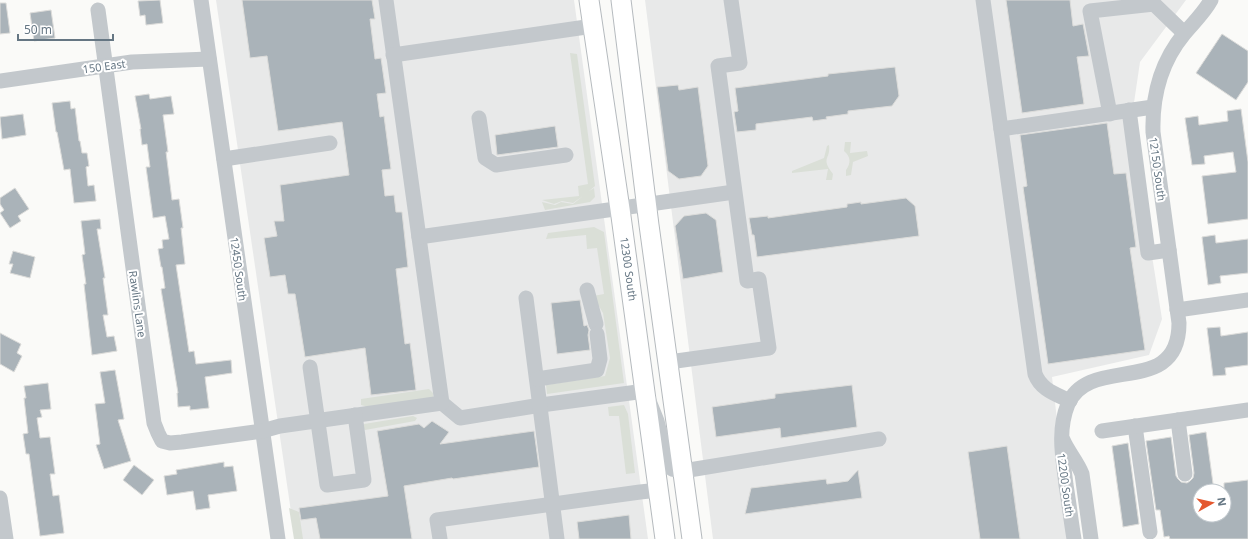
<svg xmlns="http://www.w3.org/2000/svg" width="1248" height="539" font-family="'Noto Sans',sans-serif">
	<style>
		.built { fill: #e8e9e9 }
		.green { fill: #dadfd7 }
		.building { fill: #aab3b9; stroke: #dcdcda }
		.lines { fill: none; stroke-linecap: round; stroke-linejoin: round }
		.major-casing { stroke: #b5babe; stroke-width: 21 }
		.minor { stroke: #c3c8cc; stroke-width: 15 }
		.major { stroke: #fff; stroke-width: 19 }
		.labels { text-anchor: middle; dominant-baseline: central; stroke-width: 4; stroke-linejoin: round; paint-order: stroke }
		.street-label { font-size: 11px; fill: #657683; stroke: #fff }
	</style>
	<rect width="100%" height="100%" fill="#fafaf8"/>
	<!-- built -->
	<g class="built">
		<polygon points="216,0 574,0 648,539 295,539"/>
		<polygon points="645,0 1186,0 1140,62 1131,123 1162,319 1149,355 1052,377 1071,539 713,539"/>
	</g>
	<!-- green -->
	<g class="green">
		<polygon points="570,53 577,54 595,186 589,191 594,188 595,197 590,202 545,210 542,202 555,205 561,202 573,204 583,196 573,203 562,201 554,204 542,200 579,196 578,186 588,184"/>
		<path d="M845,142H851L850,153L867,151L868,156L853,162L851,175L846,176V170C851,163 851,157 844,151Z"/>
		<path d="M829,145C831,160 820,157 833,174L832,180H826L828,169L792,173V171L824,158L827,146Z"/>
		<polygon points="594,227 604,232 624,383 547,394 546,385 605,376 610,358 603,313 593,296 604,294 597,248 587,249 586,235 546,239 548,233"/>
		<polygon points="429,389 433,393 433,398 368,407 361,405 361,399"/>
		<polygon points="624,405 628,414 635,473 626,474 619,416 609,416 608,407"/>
		<polygon points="413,416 417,418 415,421 365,430 362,427 364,424"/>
		<polygon points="289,508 299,512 303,539 294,539"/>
	</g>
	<!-- building -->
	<g class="building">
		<polygon points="160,0 163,23 146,25 145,15 140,16 138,1"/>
		<polygon points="242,0 372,0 375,19 370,19 375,59 381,58 386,93 377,94 380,117 384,116 391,169 382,170 385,196 394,195 396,212 402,212 408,267 396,269 405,344 410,343 416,390 371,395 365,348 305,357 295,294 288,294 285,275 270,277 264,238 277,236 274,221 284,221 280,185 349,175 342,122 278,131 267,56 250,58"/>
		<polygon points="1006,0 1070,0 1073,26 1083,24 1089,56 1077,57 1084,104 1022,113"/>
		<polygon points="0,3 6,3 10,33 0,34"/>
		<polygon points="51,10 55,38 34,41 30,13"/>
		<polygon points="1222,34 1248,51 1248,82 1236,100 1196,73"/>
		<polygon points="895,67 899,96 892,106 848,111 848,114 826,117 827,119 813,121 812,117 756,124 756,130 737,132 734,112 738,111 735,88 828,76 828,74"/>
		<polygon points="678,85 679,90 698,87 708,166 701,176 679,179 668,171 657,87"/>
		<polygon points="149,94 150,99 171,96 174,114 163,115 168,152 166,152 172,200 179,199 183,228 181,228 185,264 176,265 189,352 194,351 196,364 231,360 232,373 205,377 209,408 190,410 190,406 178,407 177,393 178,393 161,289 165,288 162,267 161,267 158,249 163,248 162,240 169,239 165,216 153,218 146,167 150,167 147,144 142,145 140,129 141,129 135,96"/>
		<polygon points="70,101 71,109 75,108 79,141 80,141 82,153 87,153 89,166 86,167 88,186 94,185 96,201 74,203 70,169 64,170 57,132 56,132 52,103"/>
		<polygon points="1241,109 1248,162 1248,219 1208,224 1202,176 1236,172 1233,152 1204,156 1205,164 1192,165 1185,118 1198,116 1199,125 1228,121 1227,111"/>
		<polygon points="23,114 26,135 2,139 0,117"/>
		<polygon points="1107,123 1114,174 1126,173 1136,247 1130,248 1145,350 1048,364 1023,187 1027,186 1020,135"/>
		<polygon points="555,126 558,147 497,155 495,135"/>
		<polygon points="15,188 29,209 18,216 21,221 10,228 0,213 4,210 0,204 0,198"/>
		<polygon points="906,198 915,206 919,236 757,257 754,235 752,235 749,218 768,216 768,218 847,207 847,204 861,202 861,204"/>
		<polygon points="706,213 716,220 723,272 683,279 675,226 684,216"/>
		<polygon points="100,219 101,229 97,229 105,278 103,278 108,315 103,315 107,337 114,336 117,351 92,355 84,284 86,284 82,255 85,254 81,221"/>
		<polygon points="1215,235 1216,243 1248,239 1248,273 1220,276 1221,283 1208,285 1202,237"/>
		<polygon points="13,251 35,257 30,278 10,273 13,264 9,264"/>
		<polygon points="580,300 584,326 587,325 589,330 588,335 590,350 557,354 551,303"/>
		<polygon points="1220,327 1221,336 1248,332 1248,365 1225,368 1226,375 1213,376 1207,328"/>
		<polygon points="0,333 21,344 17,353 22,356 14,372 0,364"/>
		<polygon points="115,370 124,419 118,420 131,461 104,469 96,445 100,444 95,404 105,403 100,372"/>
		<polygon points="48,383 51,409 40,410 42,417 37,418 40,438 50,437 55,474 50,474 53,496 59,495 64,533 40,536 29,454 26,454 23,434 28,433 24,398 26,398 24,386"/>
		<polygon points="852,385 857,427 781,438 780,428 716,437 712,407 775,398 775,394"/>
		<polygon points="432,421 449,432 440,444 534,431 539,467 453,479 452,478 404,486 412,539 320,539 316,518 301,520 299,508 388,496 377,431 419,424 424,428"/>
		<polygon points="1206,432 1214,491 1200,491 1200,515 1224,515 1224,483 1248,480 1248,539 1170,539 1169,536 1164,537 1160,510 1156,510 1146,441 1171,437 1176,476 1178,479 1181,482 1187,483 1190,481 1193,478 1194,473 1189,435"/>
		<polygon points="1128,443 1139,524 1123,527 1112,446"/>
		<polygon points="1007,446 1020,539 980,539 968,452"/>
		<polygon points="224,462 224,467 233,466 237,491 208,495 210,508 196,510 193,491 167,495 164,476 177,474 176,470"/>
		<polygon points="134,465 154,480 142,495 123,480"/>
		<polygon points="858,470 862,498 745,514 751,488 826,479 827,484 848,481"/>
		<polygon points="629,515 631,539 579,539 577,522"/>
	</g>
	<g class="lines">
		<defs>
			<g id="major">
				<polyline points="589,0 620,209 665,539"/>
				<polyline points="621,0 649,225 692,539"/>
			</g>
		</defs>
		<!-- major casing -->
		<use href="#major" class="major-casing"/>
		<!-- minor -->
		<g class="minor">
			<polyline points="201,0 278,539"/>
			<polyline points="386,0 442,403 460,418 541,405 645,391 657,421 668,465 672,469 683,471 879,439"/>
			<path d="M983,0L1035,374C1041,390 1056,394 1070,401"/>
			<polyline points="98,10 154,423 158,433 162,441 170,443 182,442 262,431 280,426 442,403"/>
			<polyline points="393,55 593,26"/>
			<polyline points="0,81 132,62 209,59"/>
			<polyline points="1129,110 1148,253 1169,250"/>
			<polyline points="1110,114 1090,11 1154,4 1184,33"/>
			<polyline points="479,118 485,158 496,165 566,155"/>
			<polyline points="1001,129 1153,107"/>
			<polyline points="224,159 330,143"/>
			<polyline points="419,237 734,192"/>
			<polyline points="587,290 596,324"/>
			<polyline points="526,298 557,539"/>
			<polyline points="1177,310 1248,300"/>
			<polyline points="669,362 769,348 759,279 747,281 718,66 740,63 731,0"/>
			<polyline points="310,367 327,485 364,480 355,415"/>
			<polyline points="537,379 597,370 600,359 597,334"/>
			<polyline points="1178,420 1185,474"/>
			<polyline points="1135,426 1150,532"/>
			<polyline points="1102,431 1248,410"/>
			<path d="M1063,440C1068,452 1077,461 1082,474L1091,539"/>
			<polyline points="0,498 6,539"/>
			<polyline points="440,539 437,520 640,492 659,490"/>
			<path d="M1074,539C1071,521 1069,503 1066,485C1063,458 1057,431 1068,404C1090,353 1179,399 1179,323L1153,132C1152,96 1161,62 1184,34C1193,23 1204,13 1211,0"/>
		</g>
		<!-- major -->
		<use href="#major" class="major"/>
	</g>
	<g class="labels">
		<!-- street labels -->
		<g class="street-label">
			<text transform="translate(104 66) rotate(-8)">150 East</text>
			<text transform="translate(1158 169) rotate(82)">12150 South</text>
			<text transform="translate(239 269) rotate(82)">12450 South</text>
			<text transform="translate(629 269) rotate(82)">12300 South</text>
			<text transform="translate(138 304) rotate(82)">Rawlins Lane</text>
			<text transform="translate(1066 485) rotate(82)">12200 South</text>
		</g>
	</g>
	<!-- north arrow -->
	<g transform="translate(1212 503) rotate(82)"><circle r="19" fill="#ffffff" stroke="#c1c8cd"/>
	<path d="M0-3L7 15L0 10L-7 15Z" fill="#e4572e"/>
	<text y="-6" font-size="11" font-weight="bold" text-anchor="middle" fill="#657683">N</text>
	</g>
	<!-- scale -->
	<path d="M18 34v6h95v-6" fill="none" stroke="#657683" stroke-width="2"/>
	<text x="24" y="34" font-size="12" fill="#657683" stroke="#ffffff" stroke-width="3" paint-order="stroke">50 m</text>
</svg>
